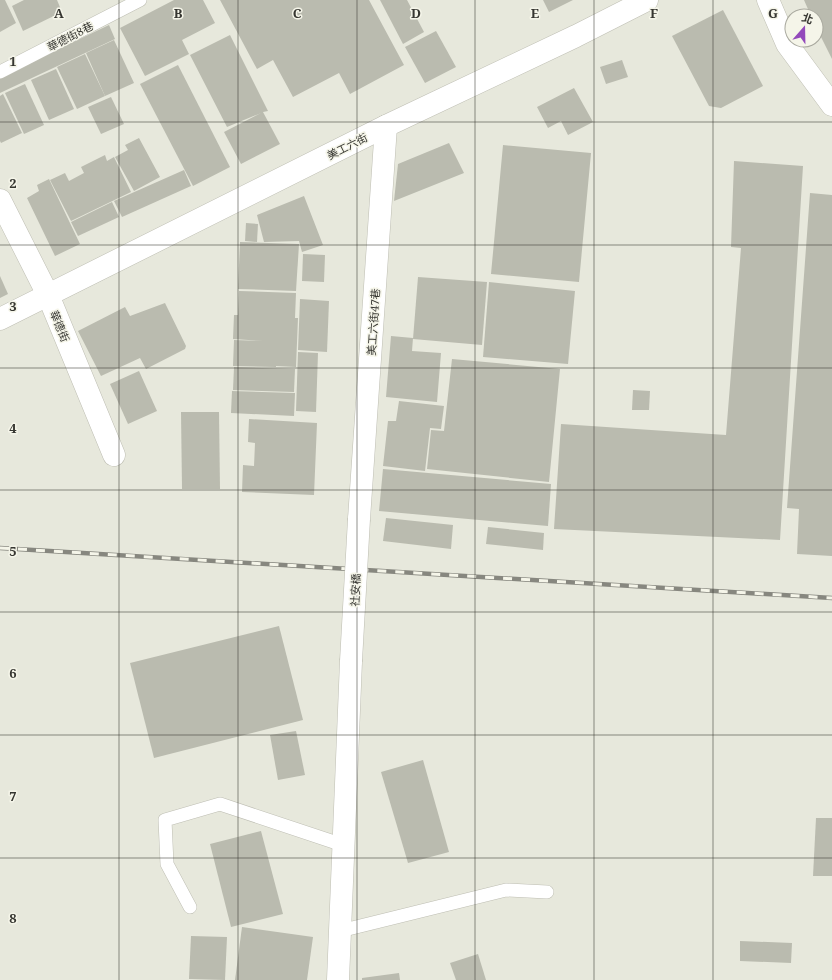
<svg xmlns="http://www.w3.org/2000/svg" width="832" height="980" font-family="'Noto Serif','Noto Sans TC',serif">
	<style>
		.building { fill: #babbaf }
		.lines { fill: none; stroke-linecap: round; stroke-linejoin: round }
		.lane-casing { stroke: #bebeb3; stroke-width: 14 }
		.street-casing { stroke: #bebeb3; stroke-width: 23 }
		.lane { stroke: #fff; stroke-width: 13 }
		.street { stroke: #fff; stroke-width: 22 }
		.rail-casing { stroke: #87877f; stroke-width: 4.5 }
		.rail { stroke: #f5f5e9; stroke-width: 3; stroke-dasharray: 9; stroke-linecap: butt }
		.street-bridge-casing { stroke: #bebeb3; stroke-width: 23; stroke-linecap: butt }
		.street-bridge { stroke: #fff; stroke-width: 22 }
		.grid { fill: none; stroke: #363631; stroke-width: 1; stroke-opacity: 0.55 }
		.labels { text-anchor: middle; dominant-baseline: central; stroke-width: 3; stroke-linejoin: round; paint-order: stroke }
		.street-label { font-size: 11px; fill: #363631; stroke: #f5f5e9 }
		.grid-label { font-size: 13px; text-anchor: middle; font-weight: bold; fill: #363631; stroke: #f5f5e9; stroke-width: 3; stroke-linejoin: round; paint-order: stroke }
	</style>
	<rect width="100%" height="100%" fill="#e7e8dc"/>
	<!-- building -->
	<g class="building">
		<polygon points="0,0 5,0 16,23 0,32"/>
		<polygon points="24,0 57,0 62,12 23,31 12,6"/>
		<polygon points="174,0 203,0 215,23 182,40 189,54 145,76 120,28"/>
		<polygon points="220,0 369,0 404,65 350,94 339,73 293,97 273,60 257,69"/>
		<polygon points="380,0 407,0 424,32 403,44"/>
		<polygon points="543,0 573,0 549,12"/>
		<polygon points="804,0 832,0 832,59 816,27 816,16 811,16"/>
		<polygon points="723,10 763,86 721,108 709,106 672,36"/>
		<polygon points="109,25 115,39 0,93 0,77"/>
		<polygon points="436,31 456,67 425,83 405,47"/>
		<polygon points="230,35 268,111 263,112 280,144 241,164 224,132 261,113 227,127 190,55"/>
		<polygon points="114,40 134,83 105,96 86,53"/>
		<polygon points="85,54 105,96 77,109 57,67"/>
		<polygon points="622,60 628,77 606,84 600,67"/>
		<polygon points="178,65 230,167 193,186 140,84"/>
		<polygon points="56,69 74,109 49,120 31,80"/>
		<polygon points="25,84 44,125 24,134 5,93"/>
		<polygon points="574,88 593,122 568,135 561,121 548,128 537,107"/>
		<polygon points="3,94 22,133 1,143 0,141 0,96"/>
		<polygon points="111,97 124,124 101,134 88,107"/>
		<polygon points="139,138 160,177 134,191 115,157 128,150 125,145"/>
		<polygon points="449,143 464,173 394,201 398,164"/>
		<polygon points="503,145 591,153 579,282 491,274"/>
		<polygon points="105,155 107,161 114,157 131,192 71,221 50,180 65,173 69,181 84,173 81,167"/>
		<polygon points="734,161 803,166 780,540 554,529 561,424 726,435 741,248 731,247"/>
		<polygon points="184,170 191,186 122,217 114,201"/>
		<polygon points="49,179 80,244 55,256 27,198 39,191 37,185"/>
		<polygon points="810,193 832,195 832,556 797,554 799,509 787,508"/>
		<polygon points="304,196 323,245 302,252 299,241 264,242 257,215"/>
		<polygon points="112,202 119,217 78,236 71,222"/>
		<polygon points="246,223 258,224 257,242 245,241"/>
		<polygon points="240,242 299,244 296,291 238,289"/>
		<polygon points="303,254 325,255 324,282 302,281"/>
		<polygon points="0,276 8,294 0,298"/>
		<polygon points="418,277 487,282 482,345 413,339"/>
		<polygon points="489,282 575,291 568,364 483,357"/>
		<polygon points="239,291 296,293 295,318 298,318 296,367 276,366 276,367 233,366 234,340 263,341 233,339 234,315 238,315"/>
		<polygon points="300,299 329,301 327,352 298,350"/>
		<polygon points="165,303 186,346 185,349 146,369 140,358 101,376 78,331 125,307 130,316"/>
		<polygon points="391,336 413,338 412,351 441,353 437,402 386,397"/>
		<polygon points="298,352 318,353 316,412 296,411"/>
		<polygon points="452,359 560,369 549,482 427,469 431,430 444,431"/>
		<polygon points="234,367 295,369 294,392 233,390"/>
		<polygon points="139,371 157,411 128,424 110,384"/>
		<polygon points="633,390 650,391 649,410 632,410"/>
		<polygon points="232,391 295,393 294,416 231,413"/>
		<polygon points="399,401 444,406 441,429 430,428 425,471 383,466 388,421 396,421"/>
		<polygon points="181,412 219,412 220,489 182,489"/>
		<polygon points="249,419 317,423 314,495 242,492 243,465 254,466 255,443 248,442"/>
		<polygon points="383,469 551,484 548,526 379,511"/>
		<polygon points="386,518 453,525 451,549 383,541"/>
		<polygon points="488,527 544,533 543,550 486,544"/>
		<polygon points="279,626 303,720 154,758 130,663"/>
		<polygon points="296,731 305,775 278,780 270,735"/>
		<polygon points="423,760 449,852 408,863 381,772"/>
		<polygon points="816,818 832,818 832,876 813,876"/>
		<polygon points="261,831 283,914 231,927 210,844"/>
		<polygon points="242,927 313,937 307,980 235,980"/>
		<polygon points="191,936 227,937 225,980 189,979"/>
		<polygon points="740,941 792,943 791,963 740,961"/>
		<polygon points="478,954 486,980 456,980 450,963"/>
		<polygon points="399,973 400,980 362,980 362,978"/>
	</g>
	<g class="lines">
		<defs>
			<g id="lane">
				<polyline points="0,72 140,0"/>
				<polyline points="190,907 167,864 165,820 220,804 343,845"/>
				<polyline points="340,931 506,890 547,892"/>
			</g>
			<g id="street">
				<polyline points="768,0 787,44 832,105"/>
				<polyline points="0,200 48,295 114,455"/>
				<polyline points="0,319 386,126 576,36 647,0"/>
				<polyline points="359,519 386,126"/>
				<polyline points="338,980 351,661"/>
			</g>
		</defs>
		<!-- lane casing -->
		<use href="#lane" class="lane-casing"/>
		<!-- street casing -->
		<use href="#street" class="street-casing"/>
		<!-- lane -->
		<use href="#lane" class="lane"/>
		<!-- street -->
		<use href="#street" class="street"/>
		<defs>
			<polyline id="rail" points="0,548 832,598"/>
		</defs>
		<!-- rail casing -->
		<use href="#rail" class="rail-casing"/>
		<!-- rail -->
		<use href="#rail" class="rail"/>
		<defs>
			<polyline id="street-bridge" points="351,661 359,519"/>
		</defs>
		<!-- street-bridge casing -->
		<use href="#street-bridge" class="street-bridge-casing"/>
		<!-- street-bridge -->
		<use href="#street-bridge" class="street-bridge"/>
	</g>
	<!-- grid -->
	<path class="grid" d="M119,0V980M238,0V980M357,0V980M475,0V980M594,0V980M713,0V980M0,122H832M0,245H832M0,368H832M0,490H832M0,612H832M0,735H832M0,858H832"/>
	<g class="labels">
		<!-- street labels -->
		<g class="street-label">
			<text transform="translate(70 36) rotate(-27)">華德街8巷</text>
			<text transform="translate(347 146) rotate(-27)">美工六街</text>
			<text transform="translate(373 322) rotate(-86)">美工六街47巷</text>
			<text transform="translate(60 326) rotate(68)">華德街</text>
			<text transform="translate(355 590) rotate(-87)">社安橋</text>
		</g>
	</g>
	<g class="grid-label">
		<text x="59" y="18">A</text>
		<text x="178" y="18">B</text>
		<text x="297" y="18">C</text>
		<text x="416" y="18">D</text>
		<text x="535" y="18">E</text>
		<text x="654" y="18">F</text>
		<text x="773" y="18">G</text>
		<text x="13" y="66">1</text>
		<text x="13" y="188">2</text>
		<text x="13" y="311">3</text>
		<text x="13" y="433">4</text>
		<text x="13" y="556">5</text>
		<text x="13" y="678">6</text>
		<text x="13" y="801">7</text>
		<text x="13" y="923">8</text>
	</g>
	<!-- north arrow -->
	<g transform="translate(804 28) rotate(20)"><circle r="19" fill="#f5f5e9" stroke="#a9a99f"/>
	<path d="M0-3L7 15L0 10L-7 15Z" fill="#9349bb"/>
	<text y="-6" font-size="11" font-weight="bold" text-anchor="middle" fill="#363631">北</text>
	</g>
</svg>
